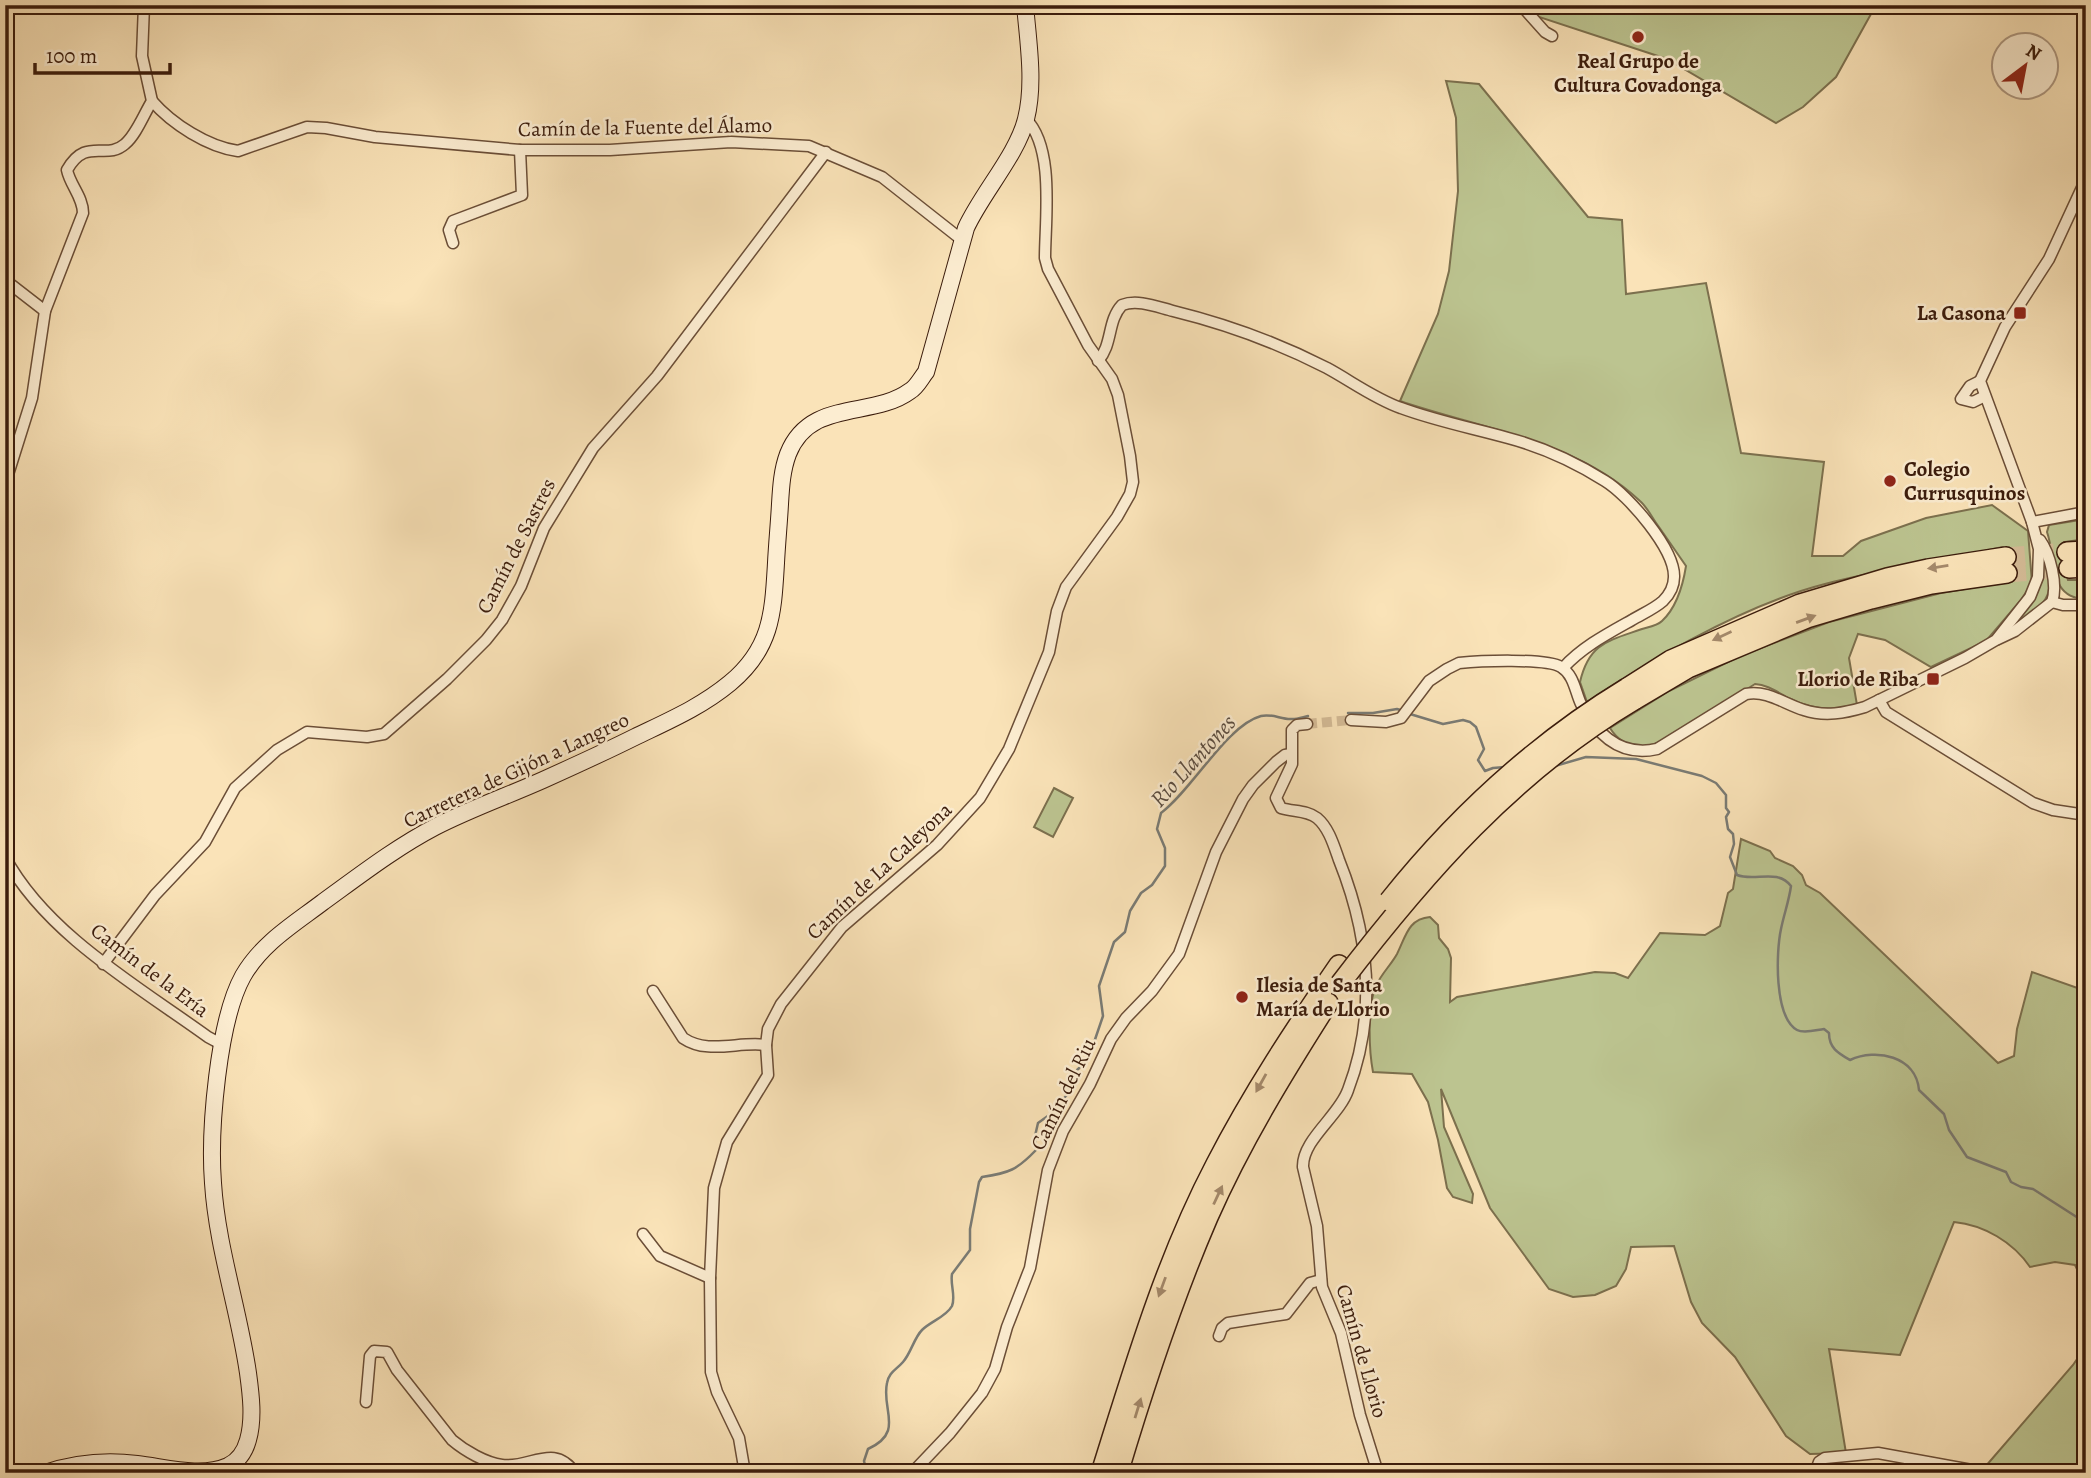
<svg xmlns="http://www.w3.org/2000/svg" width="2091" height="1478" font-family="Alegreya,serif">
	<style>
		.green { fill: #bcc490; stroke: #7c704e; stroke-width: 2 }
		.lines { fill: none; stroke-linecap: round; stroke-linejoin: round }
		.stream { stroke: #7a7b74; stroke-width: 2.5 }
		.street-tunnel { stroke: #d4bb96; stroke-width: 10; stroke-dasharray: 10 5; stroke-linecap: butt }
		.highway-tunnel { stroke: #d4bb96; stroke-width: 19; stroke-dasharray: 19 10; stroke-linecap: butt }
		.street-casing { stroke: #6b4e37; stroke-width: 13 }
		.secondary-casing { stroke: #3b1c0c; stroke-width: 18 }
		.highway-casing { stroke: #3b1c0c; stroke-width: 22 }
		.street { stroke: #fcedd1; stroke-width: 10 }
		.secondary { stroke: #fcedd1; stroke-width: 16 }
		.highway { stroke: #fae3b8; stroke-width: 19 }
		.highway-bridge-casing { stroke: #3b1c0c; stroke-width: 22; stroke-linecap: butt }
		.highway-bridge { stroke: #fae3b8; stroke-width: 19 }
		.oneway { fill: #a4896b }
		.poi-dot { fill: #8f2418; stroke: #fcedd1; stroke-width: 2.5 }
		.labels { text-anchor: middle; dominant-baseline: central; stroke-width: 5; stroke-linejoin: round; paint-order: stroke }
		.poi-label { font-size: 21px; font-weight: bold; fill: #3b1c0c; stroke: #fcedd1; text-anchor: end }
		.street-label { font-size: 21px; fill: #3b1c0c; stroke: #fcedd1 }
		.water-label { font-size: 23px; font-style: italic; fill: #5a4c40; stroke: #fcedd1 }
	</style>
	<rect width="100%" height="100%" fill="#fae3b8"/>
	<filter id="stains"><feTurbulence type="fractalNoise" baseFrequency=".00286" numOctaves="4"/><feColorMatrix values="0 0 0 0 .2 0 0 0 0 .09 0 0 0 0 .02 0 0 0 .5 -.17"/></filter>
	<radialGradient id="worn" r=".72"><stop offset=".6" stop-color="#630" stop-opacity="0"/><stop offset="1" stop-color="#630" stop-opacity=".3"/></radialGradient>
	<!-- green -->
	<g class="green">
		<polygon points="1527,5 1876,5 1836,77 1803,107 1776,123 1667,59 1536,16"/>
		<path d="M1446,81L1479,84L1588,217L1622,220L1626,294L1706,283L1741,453L1824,462L1812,556H1843L1861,541L1926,518L1992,505L2028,531L2032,583L2021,600L1986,641L1931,667L1885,640L1858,634L1849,658L1857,705C1834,711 1812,710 1791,699C1778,693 1769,685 1755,684C1727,701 1671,745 1640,747C1628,747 1616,738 1610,728L1669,691L1740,656L1829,622L1941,593L2007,582L2006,549L2003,547C1944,560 1883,569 1825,584C1747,604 1654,658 1587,702L1580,682C1589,643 1608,641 1642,629C1649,627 1657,626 1662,621C1677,607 1683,585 1686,566C1677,553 1668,540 1659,527C1652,518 1648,508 1640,501C1576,440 1481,429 1400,401L1438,314L1449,271L1458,191L1456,118Z"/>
		<path d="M2086,519V539L2064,542V566L2068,580H2086V599C2048,598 2057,561 2047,532L2049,525Z"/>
		<path d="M2044,562C2061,600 2036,610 2009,629L2042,577Z"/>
		<polygon points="1054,788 1073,798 1053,837 1034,827"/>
		<path d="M1741,839L1770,851L1775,858L1793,866L1802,875L1806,885L1820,893L1998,1063L2014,1056L2017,1029L2032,972L2086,991V1288L2075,1265L2055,1262L2030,1267C2013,1242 1984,1225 1954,1222L1900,1355L1829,1349L1846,1453L1810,1454L1786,1436L1735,1357L1702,1323L1691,1302L1674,1246L1631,1247L1626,1269L1616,1286L1595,1295L1573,1297L1549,1289L1490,1208L1441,1089L1444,1127L1473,1194L1472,1203L1453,1197L1447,1188L1438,1140L1428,1102L1412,1074L1373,1072C1369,1051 1367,1005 1376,986C1381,974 1391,965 1397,954C1406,936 1408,919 1430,917L1438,925L1439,938L1448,949L1451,958L1450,1002L1457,997L1595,972L1615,973L1628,978L1660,933L1705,935L1720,926L1728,893L1733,889Z"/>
		<polygon points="2086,1346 2086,1473 2011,1473 1985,1467 2073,1365"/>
	</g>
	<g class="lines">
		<!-- stream -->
		<g class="stream">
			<polyline points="1348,713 1373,713 1397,709 1404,711"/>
			<polyline points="1410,714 1443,724 1463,720 1470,722 1476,727 1484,749 1478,760 1485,771 1493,768 1505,767"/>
			<path d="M1555,766L1586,757L1636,759L1702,776L1716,783L1726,795V808L1729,812L1726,817L1728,829L1733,834L1734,844L1730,857L1737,875C1755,882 1777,868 1791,886C1789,901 1784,914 1781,929C1776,952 1774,1017 1797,1030C1804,1034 1816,1030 1824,1029L1829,1033C1829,1048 1838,1053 1850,1060C1876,1048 1916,1056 1919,1090L1944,1114L1949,1130L1967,1157L2006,1172L2011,1182L2021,1187L2033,1189L2086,1223"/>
			<path d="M867,1473L864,1461L868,1449C905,1432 881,1410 887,1383C889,1372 896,1370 903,1362C911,1353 914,1338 922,1330C931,1321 946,1317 952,1306C956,1296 950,1285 952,1274L970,1250V1229L979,1182L982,1177C1009,1173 1017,1170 1036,1150L1035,1136L1038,1123L1052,1113L1075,1085L1077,1070L1088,1060L1103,1016L1099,986L1114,942L1125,932L1130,911L1141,893L1152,885L1165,866V848L1157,829L1161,813C1192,790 1227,725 1261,716C1272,713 1282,720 1292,719C1298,719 1303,717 1308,716"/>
		</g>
		<!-- street-tunnel -->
		<polyline class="street-tunnel" points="1307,724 1351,720"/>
		<!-- highway-tunnel -->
		<g class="highway-tunnel">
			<polyline points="2006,557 2067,552"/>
			<polyline points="2007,573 2069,568"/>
		</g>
		<defs>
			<g id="street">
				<polyline points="1521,5 1545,32 1552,36"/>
				<path d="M152,101C172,124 208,147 238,151L307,127L326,128L375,137L520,150H610L731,142L809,146L882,177L962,240"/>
				<polyline points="453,243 449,230 453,221 522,195 520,150"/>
				<polyline points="5,280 45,311"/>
				<path d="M1098,361C1113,344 1107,321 1122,305C1138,299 1157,307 1173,311C1226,324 1278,343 1327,368C1351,381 1375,399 1401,408C1436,421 1472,428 1508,438C1542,447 1575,462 1605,481C1628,495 1675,549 1674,577C1674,586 1669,595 1663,601C1654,609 1642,614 1632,620C1607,634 1582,647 1563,668"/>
				<polyline points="1980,381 1970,386 1961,399 1973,402 1985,396"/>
				<path d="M5,484L32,398L45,311L83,213C83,197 70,185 67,170C86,136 106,161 125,144C136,135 144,114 152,101L142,56L144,5"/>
				<polyline points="2032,522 2086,512"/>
				<polyline points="2052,602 2063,605 2086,605"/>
				<path d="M1998,639L2015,631L2052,602C2058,585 2050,554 2040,540"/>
				<polyline points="1879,700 1886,712 2033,803 2053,810 2086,815"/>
				<path d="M1351,720L1386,722L1401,718L1429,681L1447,669L1459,663C1479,661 1546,658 1561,667C1574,675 1575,691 1581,704C1597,735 1621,757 1657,749L1746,694C1768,690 1784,704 1804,710C1825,717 1845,713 1865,707L1965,658L1996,640L2030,597L2038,577L2039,549L2032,522L1980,381L2005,327L2049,259L2086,179"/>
				<path d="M1307,724L1297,725L1292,730V764L1276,798L1281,808C1293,812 1307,810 1317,818C1329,828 1334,846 1339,860C1369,935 1377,1014 1348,1090C1339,1116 1302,1140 1303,1167L1317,1226L1322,1287L1341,1333L1360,1415L1378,1473"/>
				<path d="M5,857C46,934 139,987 208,1037L223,1045"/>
				<polyline points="103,964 155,895 205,842 235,788 277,750 307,732 367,737 384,734 447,679 486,640 502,620 521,586 544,528 593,448 657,376 826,152"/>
				<path d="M653,991L683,1038C708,1055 739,1041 766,1045"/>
				<polyline points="643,1234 660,1256 710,1278"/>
				<polyline points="1219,1336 1222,1328 1228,1323 1286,1314 1310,1283 1321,1280"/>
				<path d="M366,1402L370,1356L374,1351L387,1352L397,1370L452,1440C465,1451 486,1463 502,1465C530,1469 554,1442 575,1473"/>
				<path d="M745,1473L739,1438L717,1392L711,1372L710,1278L714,1188L727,1142L768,1075L766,1045L768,1029L781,1004L842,927L937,845L980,798L1009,749L1049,652L1057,611L1066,587L1117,517L1130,494L1133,482L1130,456L1118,395L1112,379L1088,345L1048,269L1045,258C1045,220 1055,148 1026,119"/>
				<polyline points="912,1473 950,1433 982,1393 995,1369 1007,1327 1030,1268 1048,1170 1063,1131 1090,1084 1111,1039 1126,1018 1152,991 1179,954 1216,852 1243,799 1253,785 1276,762 1285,755 1291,754"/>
				<polyline points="1815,1473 1819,1462 1825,1458 1878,1453 1988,1473"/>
			</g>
			<path id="secondary" d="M45,1473C75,1463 106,1460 137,1464C165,1467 201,1478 228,1466C238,1461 245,1451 248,1440C254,1419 251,1395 248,1373C239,1310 217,1247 213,1183C209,1131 218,1021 243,976C262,943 294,924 323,902C359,876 395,848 435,827C470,809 507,796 543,780C574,766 605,752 635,737C668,721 701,707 730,683C772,648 773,613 776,563C777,543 779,523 780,504C781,487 782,470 788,454C810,398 872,419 910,391C917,387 921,378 926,372L966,228C982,193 1017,155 1026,119C1035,83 1028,41 1025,5"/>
			<g id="highway">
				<polyline points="2067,552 2086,551"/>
				<polyline points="2069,568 2086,567"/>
				<polyline points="1627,688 1671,660 1800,604 1887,578 1928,569 2006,557"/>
				<polyline points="1634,700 1688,668 1807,618 1871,599 1931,584 2007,573"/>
				<path d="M1101,1473C1134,1368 1165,1261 1216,1164C1252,1094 1295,1029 1339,965"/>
				<path d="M1118,1473C1144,1386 1172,1300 1208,1217C1241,1142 1284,1072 1328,1003"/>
			</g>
		</defs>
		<!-- street casing -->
		<use href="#street" class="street-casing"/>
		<!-- secondary casing -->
		<use href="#secondary" class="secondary-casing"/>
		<!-- highway casing -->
		<use href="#highway" class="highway-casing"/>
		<!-- street -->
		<use href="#street" class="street"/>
		<!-- secondary -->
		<use href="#secondary" class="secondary"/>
		<!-- highway -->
		<use href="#highway" class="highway"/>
		<defs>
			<g id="highway-bridge">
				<path d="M1389,901C1456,817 1535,744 1627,688"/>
				<path d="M1340,984C1424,874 1513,772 1634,700"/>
			</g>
		</defs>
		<!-- highway-bridge casing -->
		<use href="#highway-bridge" class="highway-bridge-casing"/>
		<!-- highway-bridge -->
		<use href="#highway-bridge" class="highway-bridge"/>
	</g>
	<!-- one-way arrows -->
	<defs><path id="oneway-solid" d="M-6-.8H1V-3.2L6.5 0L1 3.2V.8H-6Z" transform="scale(1.75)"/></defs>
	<g class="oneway">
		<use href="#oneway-solid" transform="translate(1938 567) rotate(171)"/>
		<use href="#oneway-solid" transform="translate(1806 619) rotate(-20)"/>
		<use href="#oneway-solid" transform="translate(1722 636) rotate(155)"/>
		<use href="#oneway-solid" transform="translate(1261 1083) rotate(119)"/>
		<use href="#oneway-solid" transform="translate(1218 1195) rotate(-65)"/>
		<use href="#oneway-solid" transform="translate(1162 1287) rotate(110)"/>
		<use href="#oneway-solid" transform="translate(1138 1408) rotate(-73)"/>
	</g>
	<!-- markers -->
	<g class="poi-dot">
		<circle cx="1638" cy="37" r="7"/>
		<rect x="2013" y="306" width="14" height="14" rx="3.5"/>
		<circle cx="1890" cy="481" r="7"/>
		<rect x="1926" y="672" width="14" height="14" rx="3.5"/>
		<circle cx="1242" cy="997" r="7"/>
	</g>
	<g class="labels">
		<!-- poi labels -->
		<g class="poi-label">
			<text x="1638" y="61" text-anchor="middle">Real Grupo de<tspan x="1638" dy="24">Cultura Covadonga</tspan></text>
			<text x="2006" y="313">La Casona</text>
			<text x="1904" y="469" text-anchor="start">Colegio<tspan x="1904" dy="24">Currusquinos</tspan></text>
			<text x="1919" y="679">Llorio de Riba</text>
			<text x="1256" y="985" text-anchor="start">Ilesia de Santa<tspan x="1256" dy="24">María de Llorio</tspan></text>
		</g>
		<!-- street labels -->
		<g class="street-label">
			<text transform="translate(645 127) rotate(-1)">Camín de la Fuente del Álamo</text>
			<text transform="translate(516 546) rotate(-63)">Camín de Sastres</text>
			<text transform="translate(516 770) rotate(-25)">Carretera de Gijón a Langreo</text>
			<text transform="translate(879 871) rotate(-43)">Camín de La Caleyona</text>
			<text transform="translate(150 970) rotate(37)">Camín de la Ería</text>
			<text transform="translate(1063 1094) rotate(-64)">Camín del Riu</text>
			<text transform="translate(1362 1351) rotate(74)">Camín de Llorio</text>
		</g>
		<!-- water labels -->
		<g class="water-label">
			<text transform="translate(1193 761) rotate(-48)">Rio Llantones</text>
		</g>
	</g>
	<!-- margin -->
	<rect width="2091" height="1478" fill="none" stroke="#fae3b8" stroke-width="28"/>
	<rect x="7" y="7" width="2077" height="1464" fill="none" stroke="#3b1c0c" stroke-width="3.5"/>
	<rect x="14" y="14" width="2063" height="1450" fill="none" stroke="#3b1c0c" stroke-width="2"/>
	<!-- north arrow -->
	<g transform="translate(2025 66) rotate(32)"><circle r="33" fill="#fcedd1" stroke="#af9982" stroke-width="2"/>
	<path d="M0-5L12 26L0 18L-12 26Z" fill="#8f2418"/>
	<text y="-10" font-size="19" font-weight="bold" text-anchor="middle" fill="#3b1c0c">N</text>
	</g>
	<!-- scale -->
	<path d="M35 63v10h135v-10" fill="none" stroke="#3b1c0c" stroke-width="3.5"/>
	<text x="46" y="63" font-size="21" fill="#3b1c0c" stroke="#fcedd1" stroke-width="5" paint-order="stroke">100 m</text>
	<rect width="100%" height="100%" filter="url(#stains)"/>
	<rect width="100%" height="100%" fill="url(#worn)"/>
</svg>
